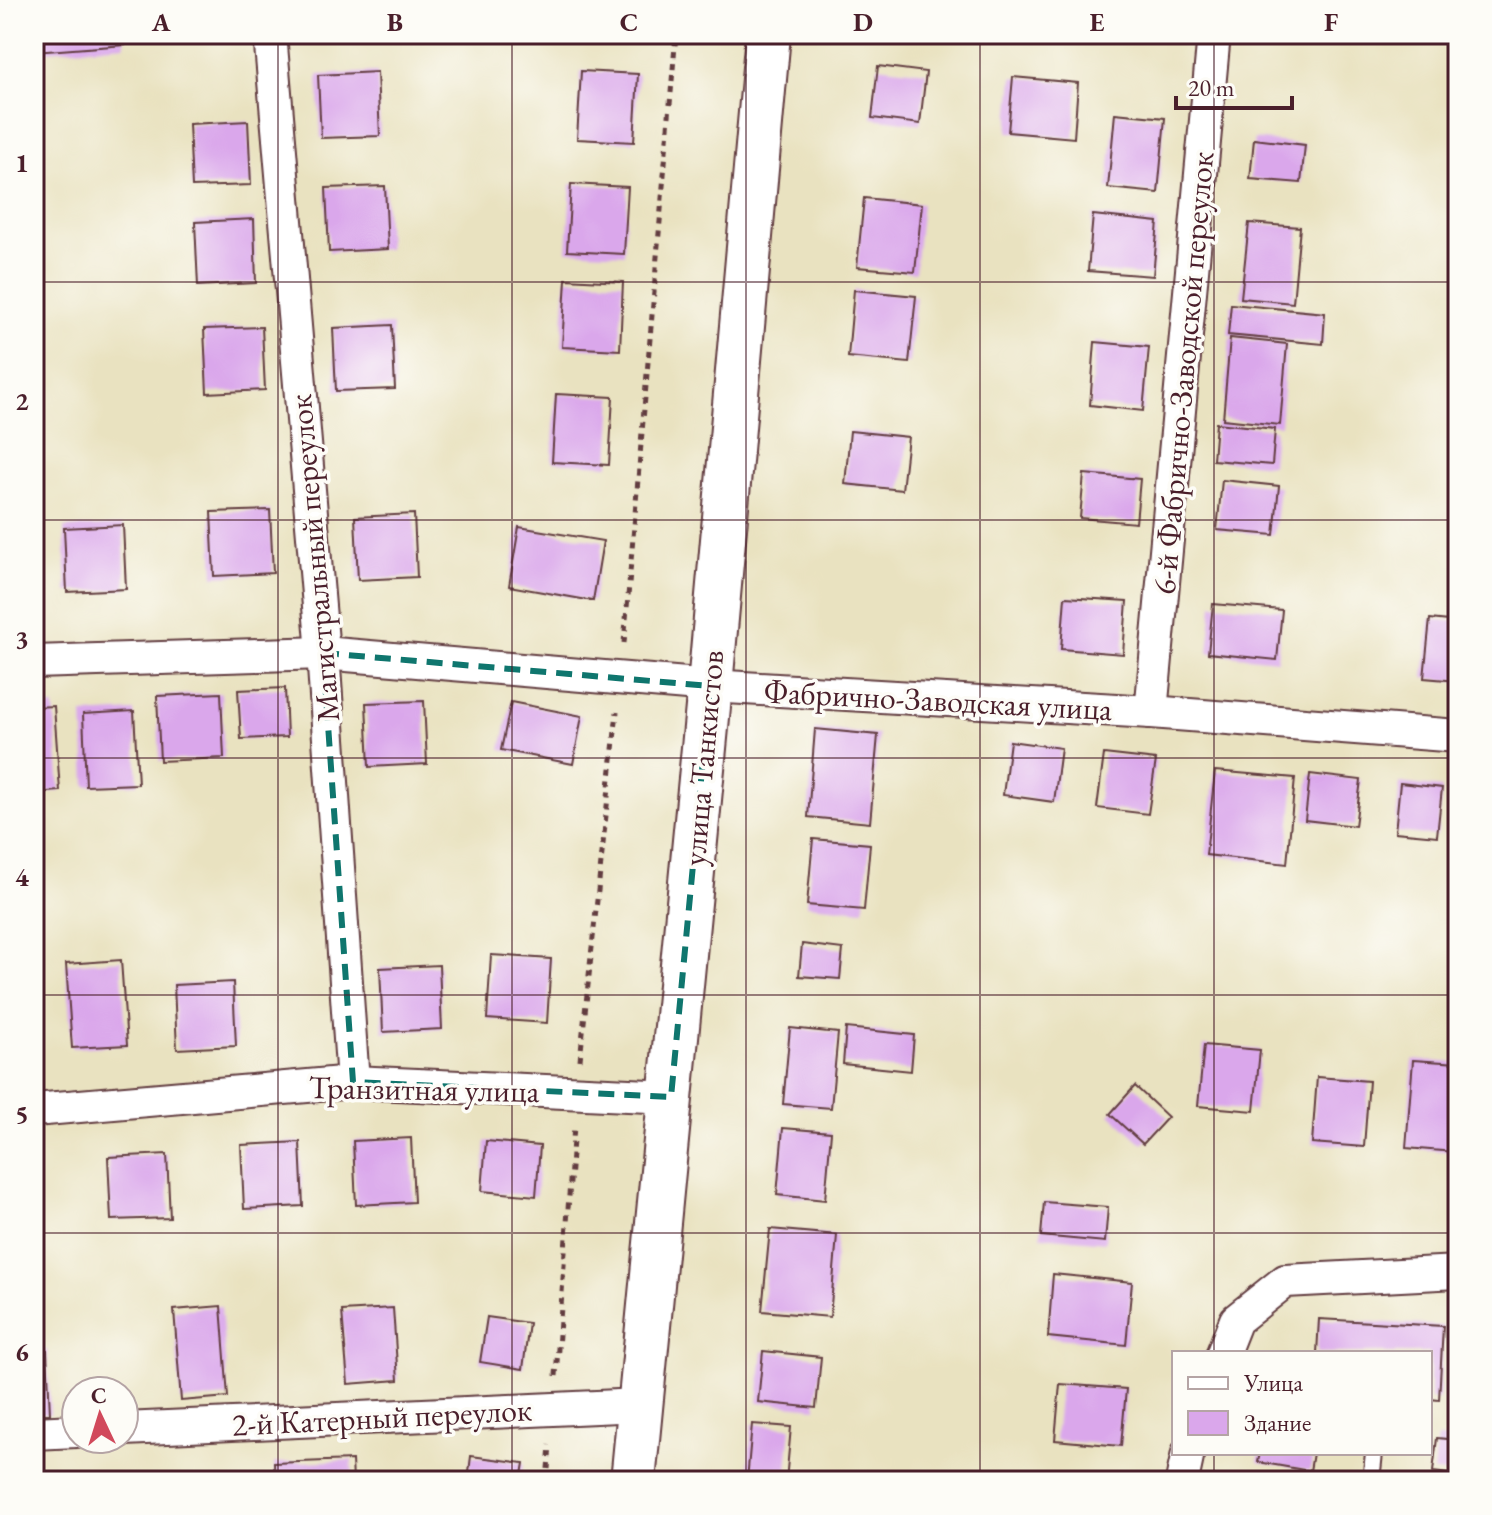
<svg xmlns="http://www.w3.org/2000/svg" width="1492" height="1515" font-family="'EB Garamond',serif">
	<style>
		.building { fill: #daa7eb }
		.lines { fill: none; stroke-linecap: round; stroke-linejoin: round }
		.lane-casing { stroke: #623c41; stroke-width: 20 }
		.street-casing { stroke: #623c41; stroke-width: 36 }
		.secondary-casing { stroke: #623c41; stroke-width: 48 }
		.path { stroke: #623c41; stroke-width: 5; stroke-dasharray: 6 6; stroke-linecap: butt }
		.lane { stroke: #fff; stroke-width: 16 }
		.street { stroke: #fff; stroke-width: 32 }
		.secondary { stroke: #fff; stroke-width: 44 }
		.marked { fill: none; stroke: #0f766e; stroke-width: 6; stroke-dasharray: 16 10; stroke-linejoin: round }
		.grid { fill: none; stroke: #4a1f2b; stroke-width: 2; stroke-opacity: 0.55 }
		.labels { text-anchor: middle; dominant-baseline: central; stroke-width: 7; stroke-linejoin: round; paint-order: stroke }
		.street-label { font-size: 32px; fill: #4a1f2b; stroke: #fdfcf7 }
		.neatline { fill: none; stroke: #4a1f2b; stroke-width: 3 }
		.grid-label { font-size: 26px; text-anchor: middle; font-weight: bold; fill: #4a1f2b }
	</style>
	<rect width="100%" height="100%" fill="#fdfcf7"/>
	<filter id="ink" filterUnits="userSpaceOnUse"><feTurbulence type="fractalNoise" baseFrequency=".0125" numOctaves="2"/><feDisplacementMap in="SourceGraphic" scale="16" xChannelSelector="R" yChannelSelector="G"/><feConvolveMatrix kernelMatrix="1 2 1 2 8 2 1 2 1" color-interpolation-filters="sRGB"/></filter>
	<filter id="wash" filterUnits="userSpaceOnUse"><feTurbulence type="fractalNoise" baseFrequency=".006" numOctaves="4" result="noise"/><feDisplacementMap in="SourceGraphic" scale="32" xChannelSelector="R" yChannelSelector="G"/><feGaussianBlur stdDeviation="1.8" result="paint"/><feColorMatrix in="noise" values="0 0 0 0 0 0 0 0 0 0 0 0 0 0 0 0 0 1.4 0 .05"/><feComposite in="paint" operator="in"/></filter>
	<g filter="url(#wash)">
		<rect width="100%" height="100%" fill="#e9e2c0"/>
		<g id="blocks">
			<!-- building -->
			<g class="building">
				<polygon points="34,34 124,34 125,45 34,52"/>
				<polygon points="1296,34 1320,34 1319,38"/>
				<polygon points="878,66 926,72 920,124 872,118"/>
				<polygon points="581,71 638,74 634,142 577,139"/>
				<polygon points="377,72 380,136 321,138 318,75"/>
				<polygon points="1013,77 1078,83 1074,138 1008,132"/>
				<polygon points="1115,113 1165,118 1158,193 1108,188"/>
				<polygon points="248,121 251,185 192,187 189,124"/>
				<polygon points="1254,139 1305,145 1301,183 1250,179"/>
				<polygon points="571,184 628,187 624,254 567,251"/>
				<polygon points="385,186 388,249 329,252 326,188"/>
				<polygon points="864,198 922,204 915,272 857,267"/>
				<polygon points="1093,215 1158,222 1153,276 1088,271"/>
				<polygon points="254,219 256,283 198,286 195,222"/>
				<polygon points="1249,223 1300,227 1293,303 1241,298"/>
				<polygon points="566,279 623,282 620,350 562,347"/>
				<polygon points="854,290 916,296 909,363 848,357"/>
				<polygon points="1231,304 1325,313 1323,344 1228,335"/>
				<polygon points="392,325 395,389 336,391 333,328"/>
				<polygon points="262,327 265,390 207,393 204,329"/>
				<polygon points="1230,338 1287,344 1280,425 1223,419"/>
				<polygon points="1095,342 1149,347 1143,411 1090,405"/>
				<polygon points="556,394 613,397 609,465 552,462"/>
				<polygon points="1216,423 1275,429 1272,465 1213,460"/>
				<polygon points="850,431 908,437 902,490 845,484"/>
				<polygon points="1084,474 1140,479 1136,523 1080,518"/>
				<polygon points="1222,480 1279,486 1274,535 1217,530"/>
				<polygon points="270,510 273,573 214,576 211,512"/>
				<polygon points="414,514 417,577 358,580 355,517"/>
				<polygon points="123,525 126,589 67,592 64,528"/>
				<polygon points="519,527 603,541 593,601 509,586"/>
				<polygon points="1065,597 1127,601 1123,654 1061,649"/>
				<polygon points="1213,604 1282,610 1277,660 1208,653"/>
				<polygon points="1430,619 1458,622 1458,681 1424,678"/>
				<polygon points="285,688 287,737 241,739 238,690"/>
				<polygon points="221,693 224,758 160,761 157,696"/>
				<polygon points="424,701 427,764 369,767 366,703"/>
				<polygon points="511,702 582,716 573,764 501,750"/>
				<polygon points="54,706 60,791 34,793 34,707"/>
				<polygon points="134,711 138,784 86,786 83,714"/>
				<polygon points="815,729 878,735 870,823 808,817"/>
				<polygon points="1010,741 1061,748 1054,802 1003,795"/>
				<polygon points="1104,754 1156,760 1148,814 1097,808"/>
				<polygon points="1215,771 1295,778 1287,864 1206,855"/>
				<polygon points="1310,774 1361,780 1355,826 1305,820"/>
				<polygon points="1400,783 1442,788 1437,836 1395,832"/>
				<polygon points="813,839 870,844 864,910 807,905"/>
				<polygon points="802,944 843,949 840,979 799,976"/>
				<polygon points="491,955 551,959 547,1023 487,1019"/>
				<polygon points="121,960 127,1045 72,1048 66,964"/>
				<polygon points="439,965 442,1029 383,1032 380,968"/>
				<polygon points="233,982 236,1046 177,1049 174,985"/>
				<polygon points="790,1028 838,1033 831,1108 783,1104"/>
				<polygon points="846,1028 914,1035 911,1071 843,1064"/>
				<polygon points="1204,1045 1260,1050 1254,1111 1198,1106"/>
				<polygon points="1413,1060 1458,1063 1455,1152 1406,1148"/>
				<polygon points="1317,1077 1369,1081 1364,1147 1312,1143"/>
				<polygon points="1135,1086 1168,1117 1143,1144 1110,1114"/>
				<polygon points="783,1128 831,1132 825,1200 777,1195"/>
				<polygon points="411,1138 414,1202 356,1205 353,1141"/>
				<polygon points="486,1141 540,1146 536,1196 482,1191"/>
				<polygon points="300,1142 303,1206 244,1209 241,1145"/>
				<polygon points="167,1154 170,1218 111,1220 108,1157"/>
				<polygon points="1044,1202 1108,1207 1105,1242 1041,1236"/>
				<polygon points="770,1229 837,1235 830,1317 762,1311"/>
				<polygon points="1053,1274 1132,1282 1126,1345 1048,1337"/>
				<polygon points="221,1306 228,1397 181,1401 174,1310"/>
				<polygon points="393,1308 398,1380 348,1384 342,1311"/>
				<polygon points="487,1317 529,1323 523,1369 480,1362"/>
				<polygon points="1319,1319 1443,1326 1439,1400 1430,1399 1430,1353 1317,1353"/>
				<polygon points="34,1350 47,1350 50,1414 34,1414"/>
				<polygon points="763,1351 821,1357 816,1408 758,1402"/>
				<polygon points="1060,1384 1126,1389 1121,1446 1055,1440"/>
				<polygon points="752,1424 791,1427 786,1481 747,1481"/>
				<polygon points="1437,1438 1458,1440 1458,1475 1433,1472"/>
				<polygon points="1260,1453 1313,1453 1310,1471 1258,1462"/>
				<polygon points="471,1456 524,1463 521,1481 468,1481"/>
				<polygon points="352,1460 353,1481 275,1481 274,1463"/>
			</g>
		</g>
	</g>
	<g filter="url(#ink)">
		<use href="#blocks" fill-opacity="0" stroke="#623c41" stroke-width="2"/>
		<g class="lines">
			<defs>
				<polyline id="lane" points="1371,1481 1374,1453"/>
				<g id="street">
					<polyline points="270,34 323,653 353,1082"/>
					<polyline points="34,662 323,653 710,686 1151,712 1458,736"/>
					<polyline points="1151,712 1214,34"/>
					<polyline points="34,1110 353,1082 671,1097"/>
					<polyline points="1223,1353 1236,1320 1285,1281 1458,1272"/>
					<polyline points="124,1429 640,1405"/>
					<polyline points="34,1433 76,1431"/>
					<polyline points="1182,1481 1188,1453"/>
				</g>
				<polyline id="secondary" points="633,1481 710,686 768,34"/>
			</defs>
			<!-- lane casing -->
			<use href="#lane" class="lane-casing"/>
			<!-- street casing -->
			<use href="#street" class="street-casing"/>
			<!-- secondary casing -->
			<use href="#secondary" class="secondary-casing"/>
			<!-- path -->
			<g class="path">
				<polyline points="624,643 676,34"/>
				<polyline points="580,1060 617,712"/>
				<polyline points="556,1376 574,1126"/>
				<polyline points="547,1481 550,1445"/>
			</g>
			<!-- lane -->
			<use href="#lane" class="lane"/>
			<!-- street -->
			<use href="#street" class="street"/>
			<!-- secondary -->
			<use href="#secondary" class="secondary"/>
		</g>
	</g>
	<!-- marked area -->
	<path class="marked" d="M323,653L710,686L671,1097L353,1082Z"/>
	<!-- grid -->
	<path class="grid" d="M278,34V1481M512,34V1481M746,34V1481M980,34V1481M1214,34V1353M34,282H1458M34,520H1458M34,758H1458M34,995H1458M34,1233H1458M1214,1453V1481"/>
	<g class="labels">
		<!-- street labels -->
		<g class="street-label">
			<text transform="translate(1183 373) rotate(-85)">6-й Фабрично-Заводской переулок</text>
			<text transform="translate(314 558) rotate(-95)">Магистральный переулок</text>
			<text transform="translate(938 700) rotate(3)">Фабрично-Заводская улица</text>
			<text transform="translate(703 758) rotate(-85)">улица Танкистов</text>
			<text transform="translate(424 1089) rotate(1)">Транзитная улица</text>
			<text transform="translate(382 1417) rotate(-3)">2-й Катерный переулок</text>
		</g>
	</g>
	<!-- margin -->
	<rect width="1492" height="1515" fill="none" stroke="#fdfcf7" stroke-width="88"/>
	<!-- legend -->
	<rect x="1172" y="1351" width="260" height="104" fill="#fdfcf7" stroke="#b5a4a5" stroke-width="2"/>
	<rect x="1188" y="1377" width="40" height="12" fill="#ffffff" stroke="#b5a4a5" stroke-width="2"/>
	<text x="1244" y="1391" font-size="24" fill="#4a1f2b">Улица</text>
	<rect x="1188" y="1411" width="40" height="24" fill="#daa7eb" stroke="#b5a4a5" stroke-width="2"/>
	<text x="1244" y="1431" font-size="24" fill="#4a1f2b">Здание</text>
	<!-- north arrow -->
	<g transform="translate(100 1415) rotate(356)"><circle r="38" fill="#fdfcf7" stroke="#b5a4a5" stroke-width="2"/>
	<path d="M0-6L14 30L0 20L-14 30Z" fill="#d1495b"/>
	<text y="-12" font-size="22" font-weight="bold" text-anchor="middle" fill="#4a1f2b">С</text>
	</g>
	<!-- scale -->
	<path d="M1176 96v12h116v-12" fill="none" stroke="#4a1f2b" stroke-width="4"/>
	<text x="1188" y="96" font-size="24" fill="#4a1f2b" stroke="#fdfcf7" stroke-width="6" paint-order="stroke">20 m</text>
	<rect x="44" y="44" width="1404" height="1427" class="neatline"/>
	<g class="grid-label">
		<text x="161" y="31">A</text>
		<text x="395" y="31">B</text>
		<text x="629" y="31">C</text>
		<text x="863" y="31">D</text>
		<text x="1097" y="31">E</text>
		<text x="1331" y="31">F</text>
		<text x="22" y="172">1</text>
		<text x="22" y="410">2</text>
		<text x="22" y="648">3</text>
		<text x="22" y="886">4</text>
		<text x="22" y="1123">5</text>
		<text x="22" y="1361">6</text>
	</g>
</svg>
